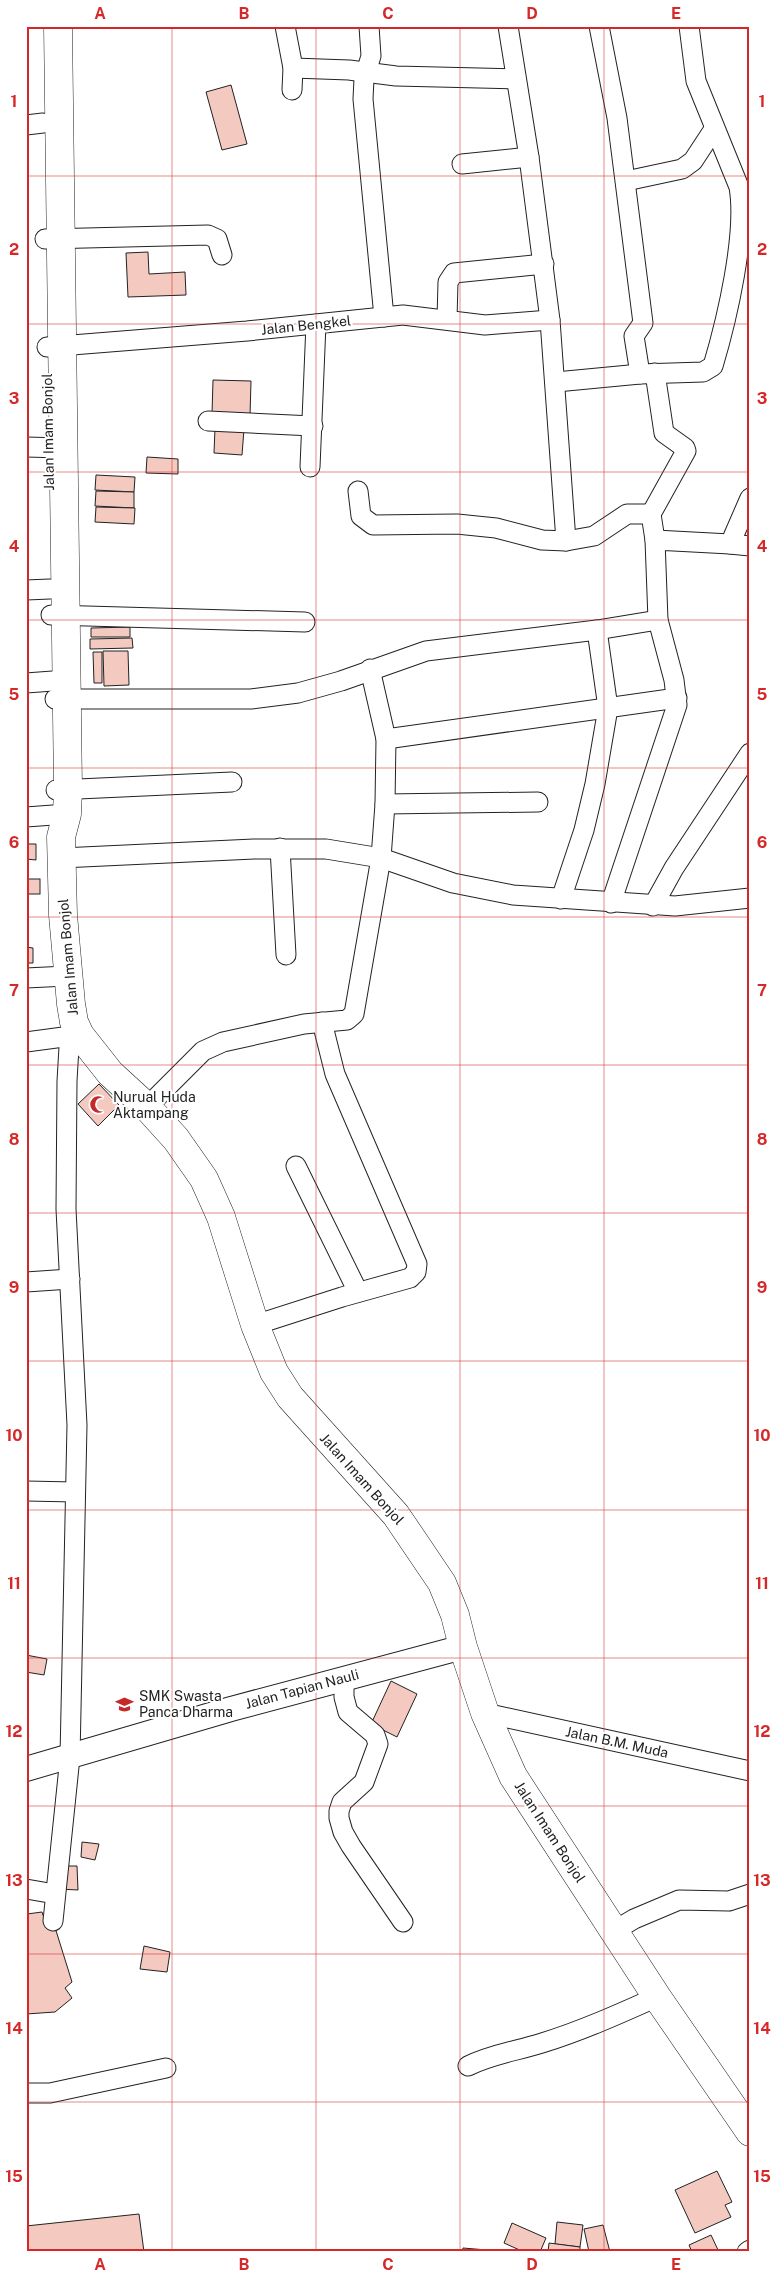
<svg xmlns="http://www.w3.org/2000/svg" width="776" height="2278" font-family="'Public Sans',sans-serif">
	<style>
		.building { fill: #f3c9c0; stroke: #222 }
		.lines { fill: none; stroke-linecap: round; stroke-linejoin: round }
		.minor-casing { stroke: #222; stroke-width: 21 }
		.major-casing { stroke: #222; stroke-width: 26 }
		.highway-casing { stroke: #222; stroke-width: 29 }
		.minor { stroke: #fff; stroke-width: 19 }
		.major { stroke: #fff; stroke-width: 24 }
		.highway { stroke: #fff; stroke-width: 28 }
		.grid { fill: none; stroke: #d62828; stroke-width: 1; stroke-opacity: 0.55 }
		.labels { text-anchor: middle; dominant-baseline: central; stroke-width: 4; stroke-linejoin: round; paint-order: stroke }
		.street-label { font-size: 14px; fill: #222; stroke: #fff }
		.poi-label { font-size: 14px; fill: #222; stroke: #fff; text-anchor: start }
		.neatline { fill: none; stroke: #d62828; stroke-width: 2 }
		.grid-label { font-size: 16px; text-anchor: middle; font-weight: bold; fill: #d62828 }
	</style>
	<rect width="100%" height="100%" fill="#fff"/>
	<!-- building -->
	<g class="building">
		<polygon points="231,85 247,144 222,150 206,92"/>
		<polygon points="148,252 149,274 185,272 186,295 128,297 126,253"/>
		<polygon points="213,380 251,381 250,416 212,414"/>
		<polygon points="215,428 244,429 242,455 214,453"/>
		<polygon points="147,457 178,459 178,474 146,473"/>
		<polygon points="96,475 135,477 134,492 95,490"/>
		<polygon points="96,491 134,492 134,508 95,506"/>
		<polygon points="96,507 135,508 134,524 95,522"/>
		<polygon points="130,627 130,637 91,637 91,628"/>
		<polygon points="132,638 133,648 90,649 90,639"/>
		<polygon points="103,651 128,651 129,685 104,686"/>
		<polygon points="93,652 102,652 102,683 94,683"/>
		<polygon points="26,844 36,844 36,860 26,859"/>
		<rect x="26" y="879" width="14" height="15"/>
		<polygon points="26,947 33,948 33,963 26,963"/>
		<polygon points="99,1084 119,1105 98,1126 78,1104"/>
		<polygon points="26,1655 47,1659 44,1675 26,1672"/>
		<polygon points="391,1681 417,1694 397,1737 371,1724"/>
		<polygon points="82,1842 99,1844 95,1860 81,1857"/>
		<polygon points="63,1866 77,1866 78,1890 59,1889"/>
		<polygon points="26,1907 27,1914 42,1912 46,1924 53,1921 72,1982 65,1988 72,1998 55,2012 26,2014"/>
		<polygon points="144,1946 170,1952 167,1972 140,1969"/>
		<polygon points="717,2171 732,2202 725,2205 731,2217 695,2233 675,2190"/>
		<polygon points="139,2214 144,2252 26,2252 26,2226"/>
		<polygon points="557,2222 583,2225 580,2247 555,2244"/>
		<polygon points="512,2223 546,2238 540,2252 524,2252 504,2243"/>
		<polygon points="603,2225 610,2252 589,2252 584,2229"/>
		<polygon points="711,2235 719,2252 692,2252 689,2245"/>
		<polygon points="549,2243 580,2247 580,2252 548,2252"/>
		<polygon points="463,2248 487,2250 487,2252 462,2252"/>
	</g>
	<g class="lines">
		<defs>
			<g id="minor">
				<polyline points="285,26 293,68 292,90"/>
				<polyline points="369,26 371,56 364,79 363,99 384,317"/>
				<polyline points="599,26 617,118 643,323 634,336 640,374"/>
				<polyline points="293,68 349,70 396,76 516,79"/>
				<polyline points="26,125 43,123"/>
				<polyline points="462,164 529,157"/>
				<polyline points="626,181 682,169 693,161 714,129"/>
				<polyline points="45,239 208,235 217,239 222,255"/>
				<polyline points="447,319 448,282 454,273 544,264"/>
				<polyline points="47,347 247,331 403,315 485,325 550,320"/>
				<polyline points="655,373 664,433 685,448 686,451 651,514 655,540"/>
				<path d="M556,382L640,374L703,372L713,366C727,319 747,234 739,187L696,81L689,26"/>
				<polyline points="208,421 313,426"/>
				<polyline points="26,447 63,448"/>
				<polyline points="310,467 316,324"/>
				<polyline points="358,491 361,516 373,525 457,524 496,528 542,540 566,541 550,320 529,157 508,26"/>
				<polyline points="566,541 594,536 627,514 651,514"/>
				<polyline points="730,544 750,546"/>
				<polyline points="26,590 50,589"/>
				<polyline points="51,615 305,622"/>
				<polyline points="26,683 53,681"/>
				<polyline points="55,699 251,699 298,693 341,681 426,651 597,630 658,620"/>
				<polyline points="386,739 677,698"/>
				<polyline points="56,790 232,782"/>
				<polyline points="385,804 538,802"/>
				<polyline points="26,817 67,814"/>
				<polyline points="280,848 286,955"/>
				<polyline points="61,858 254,849 326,849 381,858 453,883 513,895 675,906 750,898"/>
				<polyline points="561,899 584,830 595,784 608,708 597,630"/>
				<polyline points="611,903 677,705 674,680 658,620 655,540 730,544 750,498"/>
				<polyline points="653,906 674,868 750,753"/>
				<polyline points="26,978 67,976"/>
				<polyline points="26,1042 71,1036"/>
				<polyline points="147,1107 203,1051 223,1042 304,1024 347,1020 354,1014 381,858 385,804 386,739 370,669"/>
				<polyline points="296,1166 358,1292"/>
				<polyline points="26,1282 70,1279"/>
				<polyline points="255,1325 342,1297 410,1278 416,1272 417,1264 335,1074 322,1022"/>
				<polyline points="26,1491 75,1492"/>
				<polyline points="344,1677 344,1697 348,1712 375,1735 378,1744 364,1782 342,1802 339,1811 339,1818 343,1832 351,1846 403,1922"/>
				<polyline points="485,1713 750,1771"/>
				<polyline points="26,1889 55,1894"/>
				<polyline points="53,1921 70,1757 77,1425 66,1209 67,1081 69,1047 74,1022"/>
				<polyline points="614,1931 634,1919 679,1900 729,1901 750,1894"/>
				<path d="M468,2066C492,2054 517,2051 542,2043C581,2031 619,2014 657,1997"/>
				<polyline points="26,2093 50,2093 166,2068"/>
				<polyline points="747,2252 750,2250"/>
			</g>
			<polyline id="major" points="26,1769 231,1709 463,1647"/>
			<polyline id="highway" points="58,26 68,789 67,814 61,837 63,915 71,1004 74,1022 80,1035 110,1073 147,1107 176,1139 204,1179 221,1217 255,1325 274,1372 290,1397 396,1515 442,1583 455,1615 463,1647 485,1713 513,1776 657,1997 750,2132"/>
		</defs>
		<!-- minor casing -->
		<use href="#minor" class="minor-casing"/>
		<!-- major casing -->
		<use href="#major" class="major-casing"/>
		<!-- highway casing -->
		<use href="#highway" class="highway-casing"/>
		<!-- minor -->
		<use href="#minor" class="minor"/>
		<!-- major -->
		<use href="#major" class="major"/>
		<!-- highway -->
		<use href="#highway" class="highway"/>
	</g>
	<!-- grid -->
	<path class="grid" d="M172,26V2252M316,26V2252M460,26V2252M604,26V2252M26,176H750M26,324H750M26,472H750M26,620H750M26,768H750M26,917H750M26,1065H750M26,1213H750M26,1361H750M26,1510H750M26,1658H750M26,1806H750M26,1954H750M26,2102H750"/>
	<!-- icons -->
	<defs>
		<symbol id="mosque-bare" viewBox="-9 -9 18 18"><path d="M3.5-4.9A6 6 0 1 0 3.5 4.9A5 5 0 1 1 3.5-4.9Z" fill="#c62828" stroke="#fff" stroke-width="2.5" paint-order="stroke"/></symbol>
		<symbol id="university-bare" viewBox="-9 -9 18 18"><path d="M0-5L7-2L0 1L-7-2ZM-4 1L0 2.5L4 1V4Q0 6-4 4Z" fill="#c62828" stroke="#fff" stroke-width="2.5" paint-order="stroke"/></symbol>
	</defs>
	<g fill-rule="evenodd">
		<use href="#mosque-bare" x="86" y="1092" width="25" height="25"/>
		<use href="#university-bare" x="112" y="1692" width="25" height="25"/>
	</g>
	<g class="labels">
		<!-- street labels -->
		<g class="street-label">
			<text transform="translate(306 325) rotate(-6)">Jalan Bengkel</text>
			<text transform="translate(48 432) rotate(-91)">Jalan Imam Bonjol</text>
			<text transform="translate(68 957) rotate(-95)">Jalan Imam Bonjol</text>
			<text transform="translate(362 1479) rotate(48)">Jalan Imam Bonjol</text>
			<text transform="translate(302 1689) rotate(-15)">Jalan Tapian Nauli</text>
			<text transform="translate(617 1742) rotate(12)">Jalan B.M. Muda</text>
			<text transform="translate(550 1832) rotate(57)">Jalan Imam Bonjol</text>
		</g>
		<!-- poi labels -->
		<g class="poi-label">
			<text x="113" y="1097">Nurual Huda<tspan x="113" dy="16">Aktampang</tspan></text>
			<text x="139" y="1696">SMK Swasta<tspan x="139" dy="16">Panca Dharma</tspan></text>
		</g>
	</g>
	<!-- border -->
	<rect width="776" height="2278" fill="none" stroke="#ffffff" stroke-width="55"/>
	<rect x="28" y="28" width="720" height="2222" class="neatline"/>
	<g class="grid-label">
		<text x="100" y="19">A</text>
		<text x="244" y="19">B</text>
		<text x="388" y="19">C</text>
		<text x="532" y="19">D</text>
		<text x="676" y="19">E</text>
		<text x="14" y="107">1</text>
		<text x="762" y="107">1</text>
		<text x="14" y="255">2</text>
		<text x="762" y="255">2</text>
		<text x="14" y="404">3</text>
		<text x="762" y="404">3</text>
		<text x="14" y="552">4</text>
		<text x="762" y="552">4</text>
		<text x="14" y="700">5</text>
		<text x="762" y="700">5</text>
		<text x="14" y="848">6</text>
		<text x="762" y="848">6</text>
		<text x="14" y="996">7</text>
		<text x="762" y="996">7</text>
		<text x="14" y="1145">8</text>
		<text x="762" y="1145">8</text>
		<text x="14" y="1293">9</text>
		<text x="762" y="1293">9</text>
		<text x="14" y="1441">10</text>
		<text x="762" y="1441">10</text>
		<text x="14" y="1589">11</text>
		<text x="762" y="1589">11</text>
		<text x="14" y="1737">12</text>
		<text x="762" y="1737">12</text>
		<text x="14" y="1886">13</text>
		<text x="762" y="1886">13</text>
		<text x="14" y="2034">14</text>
		<text x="762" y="2034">14</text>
		<text x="14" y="2182">15</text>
		<text x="762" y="2182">15</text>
		<text x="100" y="2270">A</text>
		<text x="244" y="2270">B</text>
		<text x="388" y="2270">C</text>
		<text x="532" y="2270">D</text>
		<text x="676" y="2270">E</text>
	</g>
</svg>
